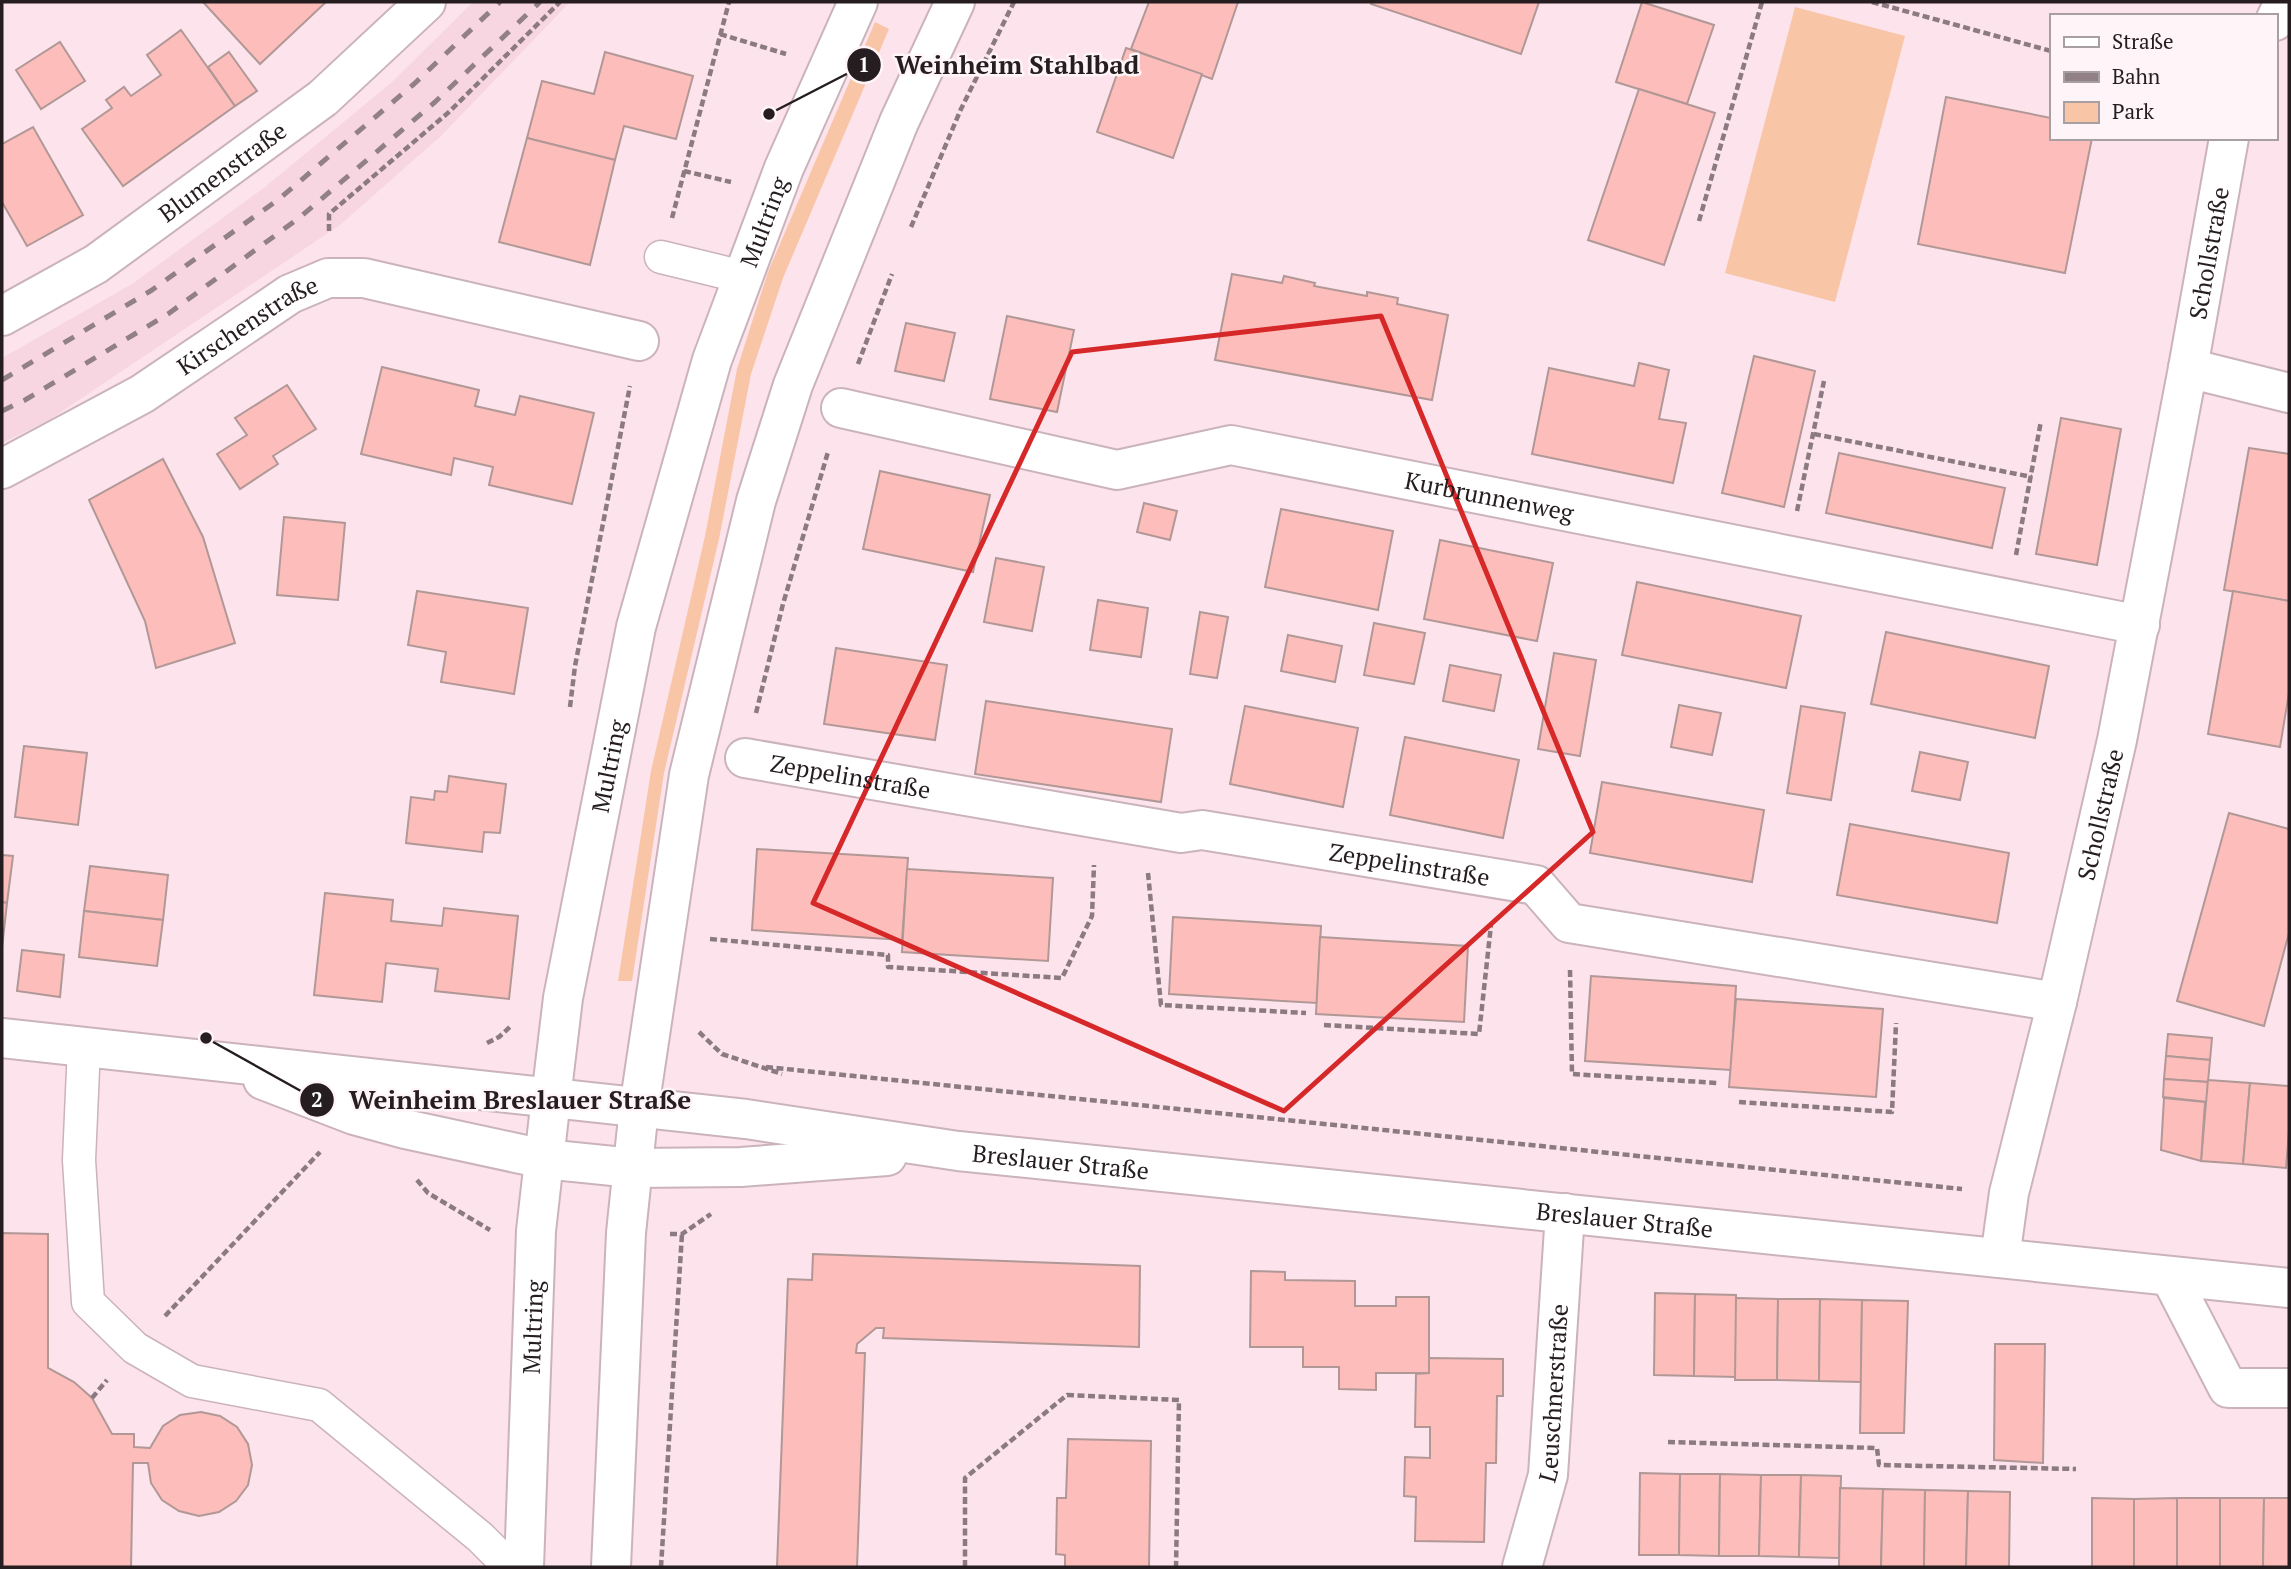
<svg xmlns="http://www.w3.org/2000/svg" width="2291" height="1569" font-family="'PT Serif',serif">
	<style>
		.built { fill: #f7d6e2 }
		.green { fill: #f9c5a7 }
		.building { fill: #fdbebb; stroke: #b19897; stroke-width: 2 }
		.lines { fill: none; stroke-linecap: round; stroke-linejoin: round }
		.lane-casing { stroke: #cbb3bc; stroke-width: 35 }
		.street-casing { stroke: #cbb3bc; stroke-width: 42 }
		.path { stroke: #8b7a81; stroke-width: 4.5; stroke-dasharray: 7 3.5; stroke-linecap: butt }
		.lane { stroke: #fff; stroke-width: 32 }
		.street { stroke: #fff; stroke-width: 38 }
		.rail { stroke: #918086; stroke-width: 5; stroke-dasharray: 12 12; stroke-linecap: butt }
		.marked { fill: none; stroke: #d62828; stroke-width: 5; stroke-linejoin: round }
		.labels { text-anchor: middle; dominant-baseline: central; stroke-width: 5; stroke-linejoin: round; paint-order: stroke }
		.street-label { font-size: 24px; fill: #261d21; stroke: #fff5f8 }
		.leader { fill: none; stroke: #261d21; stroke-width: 2.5 }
		.callout-dot { fill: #261d21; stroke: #fff5f8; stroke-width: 2.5 }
		.mark-label { font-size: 21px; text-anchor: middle; font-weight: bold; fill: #fff }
		.callout-label { font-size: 26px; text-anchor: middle; font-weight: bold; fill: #261d21; stroke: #fff5f8; stroke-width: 5; stroke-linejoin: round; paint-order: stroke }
	</style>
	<rect width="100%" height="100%" fill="#fce3ec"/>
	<!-- built -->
	<polygon class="built" points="473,2 570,2 441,136 340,225 49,420 2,443 2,358 132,284 265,187 392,82"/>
	<!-- green -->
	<g class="green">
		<polygon points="1795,7 1905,36 1835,302 1725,273"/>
		<polygon points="875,22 889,29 783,278 751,374 719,539 664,773 632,981 618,981 651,771 705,536 737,369 768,272"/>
	</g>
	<!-- building -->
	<g class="building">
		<polygon points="203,2 326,2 260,64"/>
		<polygon points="1149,2 1238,2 1212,79 1131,49"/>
		<polygon points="1372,2 1539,2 1521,54 1371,4"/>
		<polygon points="1642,2 1714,25 1687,104 1616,82"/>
		<polygon points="181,30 235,106 123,186 82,129 112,108 106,100 124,87 131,96 161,75 147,55"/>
		<polygon points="60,42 85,81 41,109 16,70"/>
		<polygon points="1126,48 1202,74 1173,158 1097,132"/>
		<polygon points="229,52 257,91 235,106 208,67"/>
		<polygon points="605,52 693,76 676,139 624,126 615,160 527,138 542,81 594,94"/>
		<polygon points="1639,89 1715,113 1664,265 1588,240"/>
		<polygon points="1946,97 2051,118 2051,138 2092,138 2065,273 1918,244"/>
		<polygon points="33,127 83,215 27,246 2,202 2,144"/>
		<polygon points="527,138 615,160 590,265 499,242"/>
		<polygon points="1232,274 1282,283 1284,276 1315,283 1314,286 1367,296 1367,292 1398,298 1397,304 1448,315 1432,400 1215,360"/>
		<polygon points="1007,316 1074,330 1057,412 990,399"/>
		<polygon points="906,323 955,333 944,381 895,371"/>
		<polygon points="1754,356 1815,371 1784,507 1722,493"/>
		<polygon points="1639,363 1669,370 1659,419 1686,423 1673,483 1532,454 1549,368 1634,386"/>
		<polygon points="382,367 479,390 475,406 515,415 520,396 594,413 572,504 489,485 493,467 454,458 451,475 361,454"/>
		<polygon points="287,385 316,429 273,456 278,464 240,489 217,454 247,435 235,418"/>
		<polygon points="2061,418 2121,429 2097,565 2036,554"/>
		<polygon points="2249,448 2289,454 2289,601 2224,590"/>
		<polygon points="1839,453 2005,488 1992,548 1826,513"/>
		<polygon points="163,459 203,537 235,643 156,668 145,621 89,500"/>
		<polygon points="880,471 990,495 973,572 863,549"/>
		<polygon points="1144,503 1177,511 1170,540 1137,532"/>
		<polygon points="1281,509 1393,531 1378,610 1265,587"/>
		<polygon points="284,517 345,523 338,600 277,595"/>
		<polygon points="1440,540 1553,563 1537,641 1424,619"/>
		<polygon points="996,558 1044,567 1032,631 984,622"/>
		<polygon points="1637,582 1801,616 1786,688 1622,655"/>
		<polygon points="417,591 528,608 514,694 441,682 446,652 408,645"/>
		<polygon points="2233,591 2289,601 2289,693 2280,747 2208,734"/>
		<polygon points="1098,600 1148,608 1141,657 1090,650"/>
		<polygon points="1200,612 1228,617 1217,678 1190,674"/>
		<polygon points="1374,623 1425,633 1414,684 1364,675"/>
		<polygon points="1886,632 2049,666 2035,738 1871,704"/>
		<polygon points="1288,635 1342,646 1335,682 1281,671"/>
		<polygon points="836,648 947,665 935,740 824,724"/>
		<polygon points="1554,653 1596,660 1580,756 1538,749"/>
		<polygon points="1450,665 1501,675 1494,711 1443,701"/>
		<polygon points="986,701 1172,729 1161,802 975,774"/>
		<polygon points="1679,705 1721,713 1712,755 1671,747"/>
		<polygon points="1245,706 1358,728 1343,807 1230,784"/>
		<polygon points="1801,706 1845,713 1831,800 1787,793"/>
		<polygon points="1405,737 1519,760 1503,838 1390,815"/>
		<polygon points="24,746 87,753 78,825 15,817"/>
		<polygon points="1920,752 1968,762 1960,800 1912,791"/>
		<polygon points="449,776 506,784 500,833 484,832 482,852 406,843 411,797 434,800 435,791 447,792"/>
		<polygon points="1602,782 1764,810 1752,882 1590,853"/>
		<polygon points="2229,813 2289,829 2289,933 2264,1026 2177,1001"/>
		<polygon points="1850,824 2009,853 1997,923 1837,895"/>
		<polygon points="757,849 908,858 902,940 752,930"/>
		<polygon points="2,855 13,856 7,903 2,902"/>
		<polygon points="90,866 168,875 163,920 84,911"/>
		<polygon points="907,869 1053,878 1048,961 902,952"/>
		<polygon points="325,893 393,900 391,921 442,926 444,908 518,916 509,999 435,991 438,969 386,963 382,1002 314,995"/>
		<polygon points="2,902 7,903 2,948"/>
		<polygon points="84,911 163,920 157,966 79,957"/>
		<polygon points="1173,917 1321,926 1317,1003 1169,994"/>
		<polygon points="1320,937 1468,946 1464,1022 1316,1014"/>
		<polygon points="22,950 64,955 60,997 17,991"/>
		<polygon points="1591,976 1736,986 1731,1070 1585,1061"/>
		<polygon points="1736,999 1883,1009 1876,1097 1729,1087"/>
		<polygon points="2168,1034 2212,1038 2210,1060 2166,1056"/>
		<polygon points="2166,1056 2210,1060 2208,1082 2164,1079"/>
		<polygon points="2164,1079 2208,1082 2207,1102 2163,1097"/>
		<polygon points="2208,1080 2250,1083 2243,1164 2201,1161"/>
		<polygon points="2250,1083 2289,1086 2289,1131 2286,1168 2243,1164"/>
		<polygon points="2164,1098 2205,1102 2201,1161 2161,1150"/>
		<polygon points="2,1233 48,1234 48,1368 74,1382 92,1398 112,1434 134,1434 134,1447 150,1448 163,1426 180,1415 201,1412 220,1416 237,1427 248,1444 252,1465 248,1485 236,1501 219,1512 199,1516 179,1511 162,1500 151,1483 148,1463 133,1463 131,1567 2,1567"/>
		<polygon points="813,1254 1140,1266 1139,1347 883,1338 884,1328 876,1328 857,1344 856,1353 865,1353 857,1567 777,1567 788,1279 812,1280"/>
		<polygon points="1251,1271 1285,1272 1285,1280 1355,1281 1355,1306 1396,1306 1396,1297 1429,1297 1429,1373 1376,1373 1376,1390 1339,1389 1339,1367 1303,1367 1303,1347 1250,1347"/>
		<polygon points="1655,1293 1695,1294 1694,1376 1654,1375"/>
		<polygon points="1695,1294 1736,1295 1736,1377 1694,1376"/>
		<polygon points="1736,1298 1778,1299 1777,1380 1735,1380"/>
		<polygon points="1778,1299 1820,1299 1819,1381 1777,1380"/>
		<polygon points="1820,1299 1862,1300 1861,1382 1819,1381"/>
		<polygon points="1862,1300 1908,1301 1904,1433 1860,1433"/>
		<polygon points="1995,1344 2045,1344 2043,1463 1994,1460"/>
		<polygon points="1429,1358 1503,1359 1503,1396 1497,1396 1496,1463 1486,1463 1484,1542 1415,1541 1416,1497 1404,1496 1405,1457 1430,1458 1430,1427 1415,1427 1416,1374 1429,1373"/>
		<polygon points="1068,1439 1151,1441 1149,1567 1065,1567 1065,1555 1056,1554 1057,1498 1066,1498"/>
		<polygon points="1640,1473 1680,1474 1679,1555 1639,1555"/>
		<polygon points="1680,1474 1720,1474 1719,1556 1679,1555"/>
		<polygon points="1720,1474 1761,1475 1759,1556 1719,1556"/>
		<polygon points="1761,1475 1801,1475 1799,1557 1759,1556"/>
		<polygon points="1801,1475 1841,1476 1839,1558 1799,1557"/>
		<polygon points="1840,1488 1883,1489 1881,1567 1839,1567"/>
		<polygon points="1883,1489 1925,1490 1924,1567 1881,1567"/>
		<polygon points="1925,1490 1968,1491 1966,1567 1924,1567"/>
		<polygon points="1968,1491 2010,1492 2009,1567 1966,1567"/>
		<polygon points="2092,1498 2134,1499 2134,1567 2092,1567"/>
		<polygon points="2177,1498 2177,1567 2134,1567 2134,1499"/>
		<rect x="2177" y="1498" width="43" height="69"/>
		<polygon points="2220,1498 2264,1498 2263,1567 2220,1567"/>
		<polygon points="2264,1498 2289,1498 2289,1567 2263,1567"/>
	</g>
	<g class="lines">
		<defs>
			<g id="lane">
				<polyline points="661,257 743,277"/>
				<polyline points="84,1047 79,1160 88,1302 135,1348 192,1381 319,1405 480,1537 510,1567"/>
			</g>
			<g id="street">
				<polyline points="2275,21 2284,2"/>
				<path id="s1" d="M2,316L96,264L323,98L426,2"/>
				<polyline points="2188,368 2289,393"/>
				<path id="s2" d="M841,408L1117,470L1231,445L2140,625"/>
				<path id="s3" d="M2,469L142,394L290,294L328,278H364L639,341"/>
				<path id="s4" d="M745,758L1181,833L1202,830L1536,885L1569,923L2057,1002"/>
				<path id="s5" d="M2,1038L746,1119L958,1151L2289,1288"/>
				<polyline points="263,1080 354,1115 405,1129 544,1159 633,1168 741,1167 887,1156"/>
				<path id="s6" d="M2000,1258L2009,1193L2057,1002L2117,740L2188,368L2229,138"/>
				<polyline points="2170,1276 2228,1388 2289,1388"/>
				<path id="s7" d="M524,1567L536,1231L551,1098L563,998L636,627L712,360L784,168L858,2"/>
				<polyline points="611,1567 626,1233 639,1108 689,775 756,501 793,385 899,122 955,2"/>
				<path id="s8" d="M1522,1567L1548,1475L1565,1213"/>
			</g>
		</defs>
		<!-- lane casing -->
		<use href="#lane" class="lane-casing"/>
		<!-- street casing -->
		<use href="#street" class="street-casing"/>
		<!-- path -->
		<g class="path">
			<polyline points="1872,2 2051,51"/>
			<polyline points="720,34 786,54"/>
			<polyline points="684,171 731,182"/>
			<polyline points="672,218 729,2"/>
			<polyline points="1699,221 1762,2"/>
			<polyline points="911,227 961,109 1014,2"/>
			<polyline points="329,231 329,214 449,112 560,2"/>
			<polyline points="858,364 892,274"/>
			<polyline points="1814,434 2032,477"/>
			<polyline points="1797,511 1824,381"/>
			<polyline points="2016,555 2041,421"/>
			<polyline points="570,707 575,666 630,386"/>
			<polyline points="756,713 783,604 828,452"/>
			<polyline points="1148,873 1161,1005 1306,1013"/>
			<polyline points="710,939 888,955 888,967 1062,978 1092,916 1094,865"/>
			<polyline points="1570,970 1572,1074 1718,1083"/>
			<polyline points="1324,1025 1479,1034 1491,925"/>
			<polyline points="699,1032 722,1054 782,1074"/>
			<polyline points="487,1043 499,1037 511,1026"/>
			<polyline points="766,1067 1962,1189"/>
			<polyline points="1739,1102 1892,1112 1896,1023"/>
			<polyline points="417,1180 428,1193 490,1230"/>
			<polyline points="670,1234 682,1234 711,1214"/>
			<polyline points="165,1316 320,1152"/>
			<polyline points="92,1398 107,1380"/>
			<polyline points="1668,1442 1877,1448 1879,1465 2076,1469"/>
			<polyline points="661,1567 682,1234"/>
			<polyline points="965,1567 965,1478 1067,1395 1179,1400 1176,1567"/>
		</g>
		<!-- lane -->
		<use href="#lane" class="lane"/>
		<!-- street -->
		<use href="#street" class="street"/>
		<!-- rail -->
		<g class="rail">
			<polyline points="2,380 152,290 279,199 414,84 500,2"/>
			<polyline points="2,411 25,400 168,314 299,218 435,102 540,2"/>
		</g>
	</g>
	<!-- marked area -->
	<path class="marked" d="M1381,316L1593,832L1284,1111L813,903L1072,352Z"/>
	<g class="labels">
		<!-- street labels -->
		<g class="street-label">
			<text stroke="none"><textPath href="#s1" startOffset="264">Blumenstraße</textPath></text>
			<text stroke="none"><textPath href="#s7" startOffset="1374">Multring</textPath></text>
			<text stroke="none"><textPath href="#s6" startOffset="1027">Schollstraße</textPath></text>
			<text stroke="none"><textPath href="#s3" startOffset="285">Kirschenstraße</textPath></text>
			<text stroke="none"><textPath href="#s2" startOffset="663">Kurbrunnenweg</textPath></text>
			<text stroke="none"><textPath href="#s7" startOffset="807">Multring</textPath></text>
			<text stroke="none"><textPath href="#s4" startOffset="107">Zeppelinstraße</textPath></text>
			<text stroke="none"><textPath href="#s6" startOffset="455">Schollstraße</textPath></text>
			<text stroke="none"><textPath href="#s4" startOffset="674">Zeppelinstraße</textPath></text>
			<text stroke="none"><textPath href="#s5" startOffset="1066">Breslauer Straße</textPath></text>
			<text stroke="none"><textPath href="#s5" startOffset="1633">Breslauer Straße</textPath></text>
			<text stroke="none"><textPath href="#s7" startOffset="240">Multring</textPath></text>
			<text stroke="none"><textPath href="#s8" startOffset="178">Leuschnerstraße</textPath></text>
		</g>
	</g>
	<!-- callouts -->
	<path class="leader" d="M769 114L864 65M206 1038L317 1100"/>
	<g class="callout-dot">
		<circle cx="769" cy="114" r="7"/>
		<circle cx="206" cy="1038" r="7"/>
		<circle cx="864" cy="65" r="18"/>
		<circle cx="317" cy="1100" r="18"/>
	</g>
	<g class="mark-label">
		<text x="864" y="72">1</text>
		<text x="317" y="1107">2</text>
	</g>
	<g class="callout-label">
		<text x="1017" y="74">Weinheim Stahlbad</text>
		<text x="520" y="1109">Weinheim Breslauer Straße</text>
	</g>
	<!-- border -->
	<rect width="2291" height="1569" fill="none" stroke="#261d21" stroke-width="7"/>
	<!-- legend -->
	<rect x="2050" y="14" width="228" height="126" fill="#fff5f8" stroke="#a89fa2" stroke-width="2"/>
	<rect x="2064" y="37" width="35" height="10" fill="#ffffff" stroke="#a89fa2" stroke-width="2"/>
	<text x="2112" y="49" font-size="21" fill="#261d21">Straße</text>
	<rect x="2064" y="72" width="35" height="10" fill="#918086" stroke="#a89fa2" stroke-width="2"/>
	<text x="2112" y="84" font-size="21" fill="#261d21">Bahn</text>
	<rect x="2064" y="102" width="35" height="21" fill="#f9c5a7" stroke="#a89fa2" stroke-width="2"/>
	<text x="2112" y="119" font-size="21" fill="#261d21">Park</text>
</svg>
